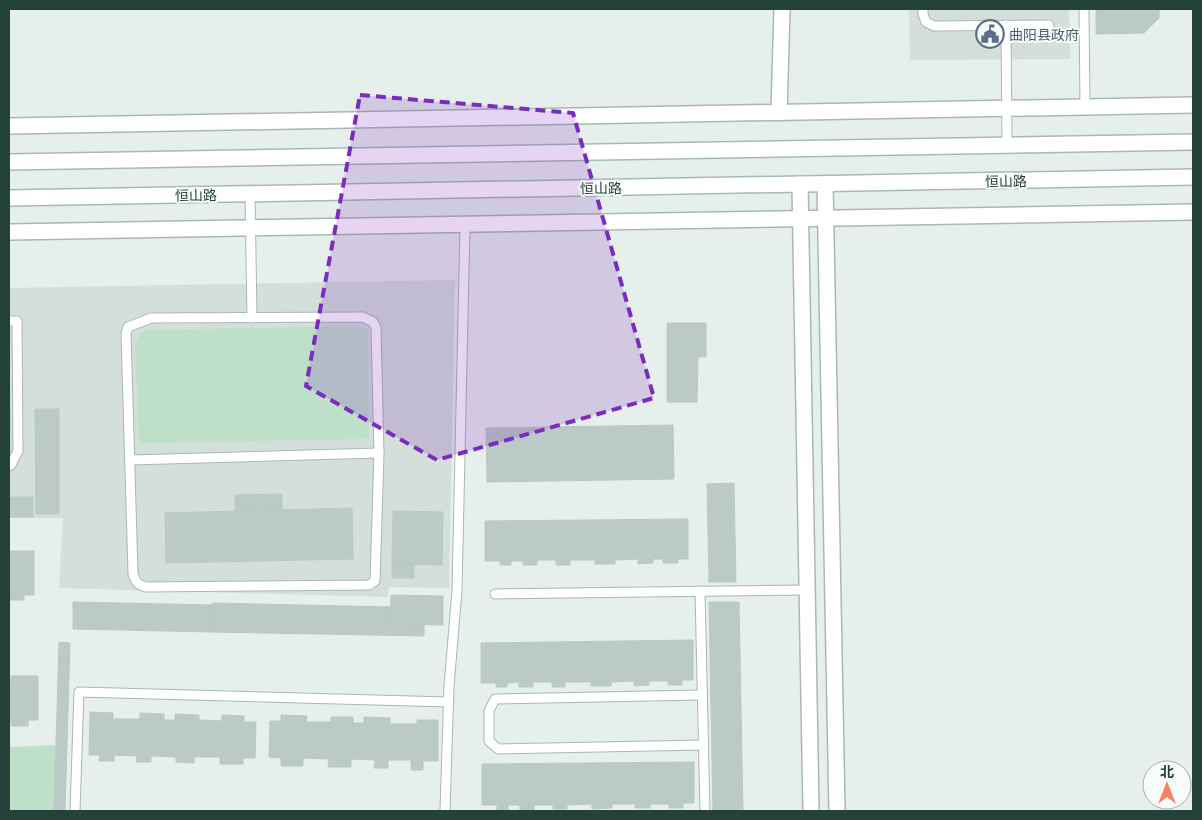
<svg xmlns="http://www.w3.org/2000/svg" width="1202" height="820" font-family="'Noto Sans','Noto Sans SC',sans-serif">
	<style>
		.built { fill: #d4dfda }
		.green { fill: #bfe0c8 }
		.building { fill: #bbcac4; stroke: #b8c9c2 }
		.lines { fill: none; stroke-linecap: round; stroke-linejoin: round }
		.service-casing { stroke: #a8b8b2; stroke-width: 11 }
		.minor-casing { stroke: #a8b8b2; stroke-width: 18 }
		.tertiary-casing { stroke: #a8b8b2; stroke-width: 18 }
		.secondary-casing { stroke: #a4bbb3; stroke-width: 18 }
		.service { stroke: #fff; stroke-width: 9 }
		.minor { stroke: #fff; stroke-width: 15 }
		.tertiary { stroke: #fff; stroke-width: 15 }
		.secondary { stroke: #fff; stroke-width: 15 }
		.marked { fill: #7b2cbf; fill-opacity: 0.2; stroke: #7b2cbf; stroke-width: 4; stroke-dasharray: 10 6; stroke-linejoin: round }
		.labels { text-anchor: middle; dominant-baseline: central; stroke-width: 4; stroke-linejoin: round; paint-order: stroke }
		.service-label { font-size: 14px; fill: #4e5e75; stroke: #f7fbf9; text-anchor: start }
		.street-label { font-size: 14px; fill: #24423a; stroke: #f7fbf9 }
	</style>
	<rect width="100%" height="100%" fill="#e6efeb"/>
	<!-- built -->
	<g class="built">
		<polygon points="909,9 1069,9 1070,59 910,60"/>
		<polygon points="455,280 449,588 389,587 388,597 59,588 63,518 9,518 9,288"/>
	</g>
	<!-- green -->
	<g class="green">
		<polygon points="351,326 366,328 368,335 369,439 139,443 135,344 140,333 145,330"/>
		<polygon points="56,745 54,811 9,811 9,747"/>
	</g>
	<!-- building -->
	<g class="building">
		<polygon points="1096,9 1159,9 1159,18 1144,33 1096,34"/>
		<polygon points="667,323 706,323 706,357 698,357 697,402 667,402"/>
		<polygon points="10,409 10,459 9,459 9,410"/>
		<polygon points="35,409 59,409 59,514 36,514"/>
		<polygon points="673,425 674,479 487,482 486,428"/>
		<polygon points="734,483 736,582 709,582 707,484"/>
		<polygon points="282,494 282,510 235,511 235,495"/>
		<rect x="9" y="497" width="24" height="20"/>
		<polygon points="352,508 353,559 166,563 165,513"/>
		<polygon points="393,511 443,512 442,565 392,564"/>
		<polygon points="688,519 688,559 678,559 678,563 663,563 663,559 653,559 653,563 638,564 638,559 615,560 615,564 595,564 595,560 570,560 570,565 556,565 556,560 537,560 537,565 523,565 523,561 511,561 511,565 500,565 500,561 485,561 485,521"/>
		<polygon points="9,551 34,551 34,595 24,595 24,600 9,600"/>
		<polygon points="392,564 414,565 414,578 392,578"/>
		<polygon points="391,595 443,596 443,625 390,624"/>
		<polygon points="73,602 213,605 212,632 73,629"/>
		<polygon points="709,602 739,602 743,811 713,811"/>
		<polygon points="213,603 391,607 390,624 424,625 424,636 212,632"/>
		<polygon points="693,640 693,680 682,680 682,685 668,685 668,681 649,681 649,685 634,686 634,681 611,682 611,686 591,686 591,682 565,682 565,687 552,687 552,682 533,682 533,687 519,687 519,682 507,683 507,687 496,687 496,683 481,683 481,643"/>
		<polygon points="59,642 70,643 65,811 54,811"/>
		<polygon points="11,676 38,676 38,720 28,720 28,726 11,726 11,721 9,721 9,684 11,683"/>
		<polygon points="90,712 113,713 113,719 140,719 140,713 164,714 164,720 175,720 175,714 199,715 199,720 222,721 222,715 244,716 244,722 256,722 255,758 243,758 243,764 220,764 220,757 194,757 194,763 176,762 176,757 151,756 151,762 136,762 137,756 114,755 114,761 99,761 100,755 89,755"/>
		<polygon points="281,715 307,716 306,722 331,722 331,717 353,717 353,723 364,723 364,717 390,718 390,724 417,724 417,720 438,720 438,761 423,761 423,770 411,770 411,760 388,760 388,768 374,768 375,760 351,759 351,767 328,767 329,759 303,758 303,766 281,766 281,758 269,757 270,721 281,721"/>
		<polygon points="694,762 694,803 683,803 683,808 669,808 669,804 650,804 650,808 635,808 635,804 612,804 612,808 592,809 592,804 567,805 567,809 553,809 553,805 534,805 534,810 520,810 520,805 508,805 508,810 497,810 497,805 482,805 482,764"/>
	</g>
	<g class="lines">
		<defs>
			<g id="service">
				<polyline points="923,9 923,14 926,22 934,26 1049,25"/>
				<polyline points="1084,9 1085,107"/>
				<polyline points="1006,25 1007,145"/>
				<polyline points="250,194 252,318"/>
				<path d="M363,317L373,322L376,328L379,453L375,581L369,585L146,587C137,585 136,582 133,574L126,333L128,327L151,318Z"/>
				<polyline points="9,321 17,321 18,451 11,465 9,466"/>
				<polyline points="130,460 379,453"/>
				<polyline points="700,591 705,811"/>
				<polyline points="495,594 807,590"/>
				<polyline points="702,695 495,699 489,711 489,741 498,749 703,745"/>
				<polyline points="75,811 79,692 449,702"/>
				<polyline points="445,811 449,686 457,590 465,225"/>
			</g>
			<g id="minor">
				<polyline points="779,112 782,9"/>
				<polyline points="9,126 1193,105"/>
				<polyline points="9,232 1193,212"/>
			</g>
			<g id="tertiary">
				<polyline points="800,184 811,811"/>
				<polyline points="825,184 837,811"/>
			</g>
			<g id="secondary">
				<polyline points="9,162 1193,142"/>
				<polyline points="9,198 1193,177"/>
			</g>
		</defs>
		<!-- service casing -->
		<use href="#service" class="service-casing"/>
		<!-- minor casing -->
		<use href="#minor" class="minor-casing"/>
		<!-- tertiary casing -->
		<use href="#tertiary" class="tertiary-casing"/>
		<!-- secondary casing -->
		<use href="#secondary" class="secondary-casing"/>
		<!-- service -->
		<use href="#service" class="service"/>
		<!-- minor -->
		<use href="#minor" class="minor"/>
		<!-- tertiary -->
		<use href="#tertiary" class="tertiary"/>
		<!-- secondary -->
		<use href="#secondary" class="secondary"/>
	</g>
	<!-- marked area -->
	<path class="marked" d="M360,95L573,113L654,398L437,460L306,386Z"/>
	<!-- icons -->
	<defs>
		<symbol id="civic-ring" viewBox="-11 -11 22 22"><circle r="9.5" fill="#f7fbf9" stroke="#5c6f8a" stroke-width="1.5"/><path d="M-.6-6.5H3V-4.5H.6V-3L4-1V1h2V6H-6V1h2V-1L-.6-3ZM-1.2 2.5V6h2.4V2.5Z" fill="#5c6f8a"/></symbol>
	</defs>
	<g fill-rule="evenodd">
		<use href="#civic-ring" x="974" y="18" width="32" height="32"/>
	</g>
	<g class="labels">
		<!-- service labels -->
		<g class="service-label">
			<text x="1009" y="34">曲阳县政府</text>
		</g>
		<!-- street labels -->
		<g class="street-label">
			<text transform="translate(1006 181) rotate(-1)">恒山路</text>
			<text transform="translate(601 188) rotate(-1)">恒山路</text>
			<text transform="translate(196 195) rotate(-1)">恒山路</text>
		</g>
	</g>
	<!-- border -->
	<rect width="1202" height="820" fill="none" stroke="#24423a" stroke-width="20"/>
	<!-- north arrow -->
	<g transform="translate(1167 785)"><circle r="24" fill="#f7fbf9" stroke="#a3b1ad"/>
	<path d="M0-4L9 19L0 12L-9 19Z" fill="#f4845f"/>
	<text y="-8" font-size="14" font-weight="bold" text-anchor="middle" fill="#24423a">北</text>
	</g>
</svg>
